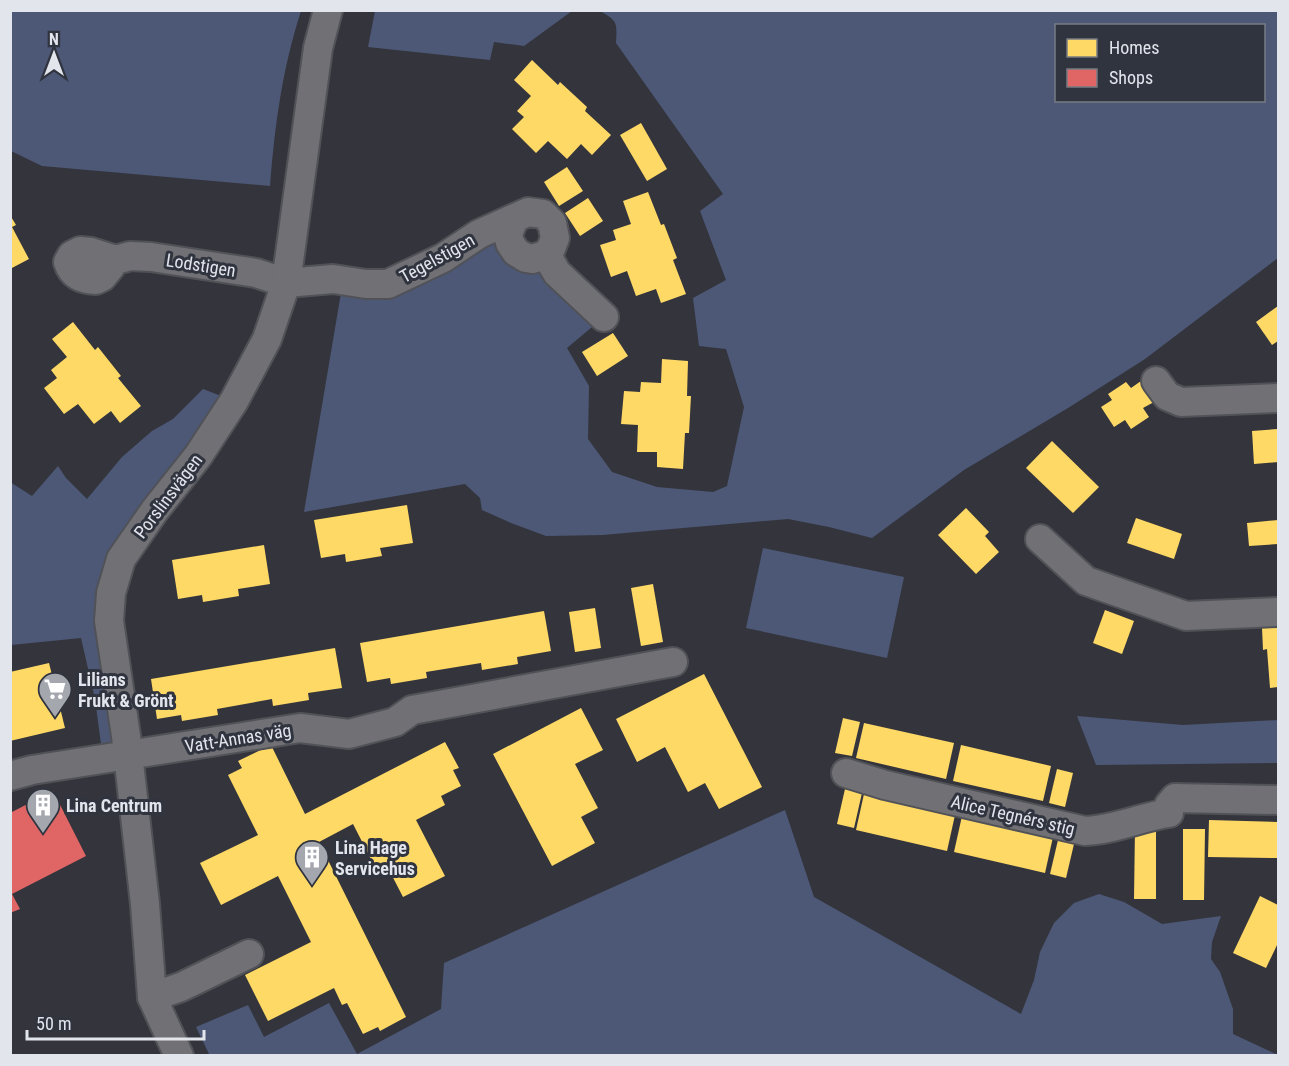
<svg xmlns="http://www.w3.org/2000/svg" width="1289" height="1066" font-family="'Roboto Condensed',sans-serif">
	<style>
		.green { fill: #4d5877; fill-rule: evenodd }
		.homes { fill: #ffd966 }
		.shops { fill: #e06666 }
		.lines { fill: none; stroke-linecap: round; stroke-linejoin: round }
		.minor-casing { stroke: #505257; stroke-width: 32 }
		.minor { stroke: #707075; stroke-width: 28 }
		.labels { text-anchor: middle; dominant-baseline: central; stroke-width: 6; stroke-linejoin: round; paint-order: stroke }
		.street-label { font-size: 18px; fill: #e2e5ec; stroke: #30343f }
		.poi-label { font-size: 18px; font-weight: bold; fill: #e2e5ec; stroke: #30343f; text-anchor: start }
	</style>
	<rect width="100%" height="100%" fill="#34353c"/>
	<!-- green -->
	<g class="green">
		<path d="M10,11H301C282,70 275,124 270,186L42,166L11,151Z"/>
		<polygon points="375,11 375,10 572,11 524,46 494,42 490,60 368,47"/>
		<path d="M600,11H1278V258L1145,359L1068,408L964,470L872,538L829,527L788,519L602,535L546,536L511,523L482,510L480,498L465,484L304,512L343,281L366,284L510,227L604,317L567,348L589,386L588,439L612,472L657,487L713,492L727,486L744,407L726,349L699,346L693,298L726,280L700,211L723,194L616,43C617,23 618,21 600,11ZM1056,26H1264V100H1056Z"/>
		<polygon points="203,389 234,401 121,559 126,736 103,759 95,699 81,638 11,645 10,482 32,496 58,466 66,478 87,499 122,457 152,431 173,419"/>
		<polygon points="763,548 904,577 887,658 746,628"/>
		<polygon points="1077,716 1183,725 1278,720 1278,763 1096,765"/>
		<polygon points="785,810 814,897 1021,1014 1034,980 1040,952 1054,923 1074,903 1099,894 1124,902 1162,924 1221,916 1212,942 1211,959 1220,972 1233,1009 1233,1034 1278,1055 210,1056 196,1027 248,1005 264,1037 329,1003 357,1054 441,1009 444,963"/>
	</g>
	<!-- homes -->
	<g class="homes">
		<polygon points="532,60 558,85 560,82 587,107 585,111 611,135 592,155 581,144 567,159 548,141 536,153 512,129 524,117 517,111 531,96 514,80"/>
		<polygon points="641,123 667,169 647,181 620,135"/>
		<polygon points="567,167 583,191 559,206 544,182"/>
		<polygon points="648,192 661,225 664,224 677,258 673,260 686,294 661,303 656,289 636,296 627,271 611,277 600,245 616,240 613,230 631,224 623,201"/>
		<polygon points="588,198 603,221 580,236 565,213"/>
		<polygon points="10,215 16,225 12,227 29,259 10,269"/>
		<polygon points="1278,306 1278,341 1272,345 1256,322"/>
		<polygon points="73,322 95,350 98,347 121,376 118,378 141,406 120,423 111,411 94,424 78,404 64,414 44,388 57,378 51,370 67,357 52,339"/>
		<polygon points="613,333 628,356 597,376 582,352"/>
		<polygon points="662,359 688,361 687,396 691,396 689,433 685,433 683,469 657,467 657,452 637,452 638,425 621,424 624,391 640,392 641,382 661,383"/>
		<polygon points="1141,381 1154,402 1143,408 1149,417 1131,429 1125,420 1114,427 1101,407 1112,400 1108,394 1126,382 1131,388"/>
		<polygon points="1278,429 1278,462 1254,464 1252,431"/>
		<polygon points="1052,441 1099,487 1073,513 1026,468"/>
		<polygon points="407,505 413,543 380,548 382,556 346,562 345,554 321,558 314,520"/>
		<polygon points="966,508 989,532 985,536 999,552 976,574 938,535"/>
		<polygon points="1136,518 1182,534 1174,559 1127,543"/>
		<polygon points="1278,520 1278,544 1249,546 1247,523"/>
		<polygon points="264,545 270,584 238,589 239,596 203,602 202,595 178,599 172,560"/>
		<polygon points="653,584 663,642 641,646 631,588"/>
		<polygon points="595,608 601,648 575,652 569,612"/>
		<polygon points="1105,610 1134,621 1122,654 1093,643"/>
		<polygon points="544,611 551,651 517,657 518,664 482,670 481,663 426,672 427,678 391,684 390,678 367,682 360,643"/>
		<polygon points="1278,627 1278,687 1270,688 1267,649 1263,650 1262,628"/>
		<polygon points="335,648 342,688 308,693 309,700 273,706 272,699 217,709 218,715 182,721 181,715 157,719 151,679"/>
		<polygon points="49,663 65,728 10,741 10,672"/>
		<polygon points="704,674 762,787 719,809 705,783 688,792 665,747 637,762 616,719"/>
		<polygon points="581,708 603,750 575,764 598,808 581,817 595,843 552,866 493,754"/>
		<polygon points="843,718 860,722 852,756 835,753"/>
		<polygon points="864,723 954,743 946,779 856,758"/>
		<polygon points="445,742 459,768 453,770 461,786 441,796 445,805 416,820 445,876 403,897 386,864 376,869 353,824 319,842 406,1017 380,1031 378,1027 363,1034 347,1003 342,1005 334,988 268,1021 245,975 311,942 278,876 221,905 200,863 258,835 228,775 242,768 238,761 271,745 305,814"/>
		<polygon points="961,745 1051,766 1043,801 953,781"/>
		<polygon points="1057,769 1073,773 1065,807 1049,803"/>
		<polygon points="845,789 862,793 854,828 837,824"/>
		<polygon points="864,794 955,815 947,851 856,830"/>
		<polygon points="962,816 1053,837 1045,873 954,852"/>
		<polygon points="1209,820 1278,822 1278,858 1208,857"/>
		<polygon points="1135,828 1156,828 1156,899 1134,899"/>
		<polygon points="1183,829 1205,829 1204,900 1183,900"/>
		<polygon points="1058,840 1074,844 1066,878 1050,874"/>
		<polygon points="1260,896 1278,905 1278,943 1266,968 1233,953"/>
	</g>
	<!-- shops -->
	<polygon class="shops" points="53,791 86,856 12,894 20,909 10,913 10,813"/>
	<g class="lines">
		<defs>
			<g id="minor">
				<polyline points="546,254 557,273 604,317"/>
				<path d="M116,260L102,277L96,280C82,280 72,275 68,262L72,255L80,251L91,252L116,260L130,256L151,257L256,273L286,283L333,279L366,284H388L443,258L479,234L528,212L543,214L552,223L555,238L550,251L542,256L532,259L526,258L516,252L510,243L508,234L514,219"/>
				<polyline points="1156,381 1167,396 1181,402 1278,398"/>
				<polyline points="1040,539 1086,581 1186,616 1278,612"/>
				<path d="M846,773L885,785L1085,831C1114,830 1141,817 1169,813V805L1175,798L1278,800"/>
				<polyline points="10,776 32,770 300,728 349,734 395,722 412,710 673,662"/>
				<polyline points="152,997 181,987 249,954"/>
				<polyline points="179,1056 152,997 145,904 126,736 109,621 111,593 121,559 155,510 198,456 234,401 267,339 286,283 318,48 328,10"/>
			</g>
		</defs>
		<!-- minor casing -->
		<use href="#minor" class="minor-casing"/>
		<!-- minor -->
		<use href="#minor" class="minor"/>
	</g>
	<!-- icons -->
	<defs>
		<symbol id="supermarket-pin" viewBox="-11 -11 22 30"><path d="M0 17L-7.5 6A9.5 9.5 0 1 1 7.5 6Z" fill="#a5a7ae" stroke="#30343f"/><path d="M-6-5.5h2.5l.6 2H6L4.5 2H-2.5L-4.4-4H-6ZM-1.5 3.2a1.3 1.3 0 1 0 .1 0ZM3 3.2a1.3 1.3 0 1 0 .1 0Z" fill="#fff"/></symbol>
		<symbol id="building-pin" viewBox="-11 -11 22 30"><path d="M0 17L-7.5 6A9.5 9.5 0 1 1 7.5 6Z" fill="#a5a7ae" stroke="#30343f"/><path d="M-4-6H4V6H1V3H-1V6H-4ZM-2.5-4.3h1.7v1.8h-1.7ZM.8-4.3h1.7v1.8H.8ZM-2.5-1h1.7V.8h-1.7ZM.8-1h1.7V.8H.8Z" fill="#fff"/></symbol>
	</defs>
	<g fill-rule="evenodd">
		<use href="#supermarket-pin" x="36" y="670" width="38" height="52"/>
		<use href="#building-pin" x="24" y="786" width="38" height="52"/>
		<use href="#building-pin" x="293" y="838" width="38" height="52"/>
	</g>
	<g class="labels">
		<!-- street labels -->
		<g class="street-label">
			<text transform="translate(437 258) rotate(-29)">Tegelstigen</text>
			<text transform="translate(201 265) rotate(9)">Lodstigen</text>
			<text transform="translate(168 496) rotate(-53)">Porslinsvägen</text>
			<text transform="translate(238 738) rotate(-9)">Vatt-Annas väg</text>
			<text transform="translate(1013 815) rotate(13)">Alice Tegnérs stig</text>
		</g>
		<!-- poi labels -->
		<g class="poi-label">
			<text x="78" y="679">Lilians<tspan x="78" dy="21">Frukt &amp; Grönt</tspan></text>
			<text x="66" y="805">Lina Centrum</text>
			<text x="335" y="847">Lina Hage<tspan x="335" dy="21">Servicehus</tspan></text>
		</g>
	</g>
	<!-- border -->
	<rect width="1289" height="1066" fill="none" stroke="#e2e5ec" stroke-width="24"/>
	<!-- legend -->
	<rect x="1055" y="24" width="210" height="78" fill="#30343f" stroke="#777b84" stroke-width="1.5"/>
	<rect x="1067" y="39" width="30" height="18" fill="#ffd966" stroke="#777b84" stroke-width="1.5"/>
	<text x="1109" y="54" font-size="18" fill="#e2e5ec">Homes</text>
	<rect x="1067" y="69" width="30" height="18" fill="#e06666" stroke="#777b84" stroke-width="1.5"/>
	<text x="1109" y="84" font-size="18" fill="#e2e5ec">Shops</text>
	<!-- north arrow -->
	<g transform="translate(54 54)" stroke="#30343f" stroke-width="4.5" paint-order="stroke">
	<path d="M0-4.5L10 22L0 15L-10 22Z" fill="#e2e5ec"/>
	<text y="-9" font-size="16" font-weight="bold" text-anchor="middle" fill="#e2e5ec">N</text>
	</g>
	<!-- scale -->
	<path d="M27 1030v9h177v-9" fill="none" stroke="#e2e5ec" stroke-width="3"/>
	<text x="36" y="1030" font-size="18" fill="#e2e5ec" stroke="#30343f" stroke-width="4.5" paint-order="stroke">50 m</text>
</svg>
